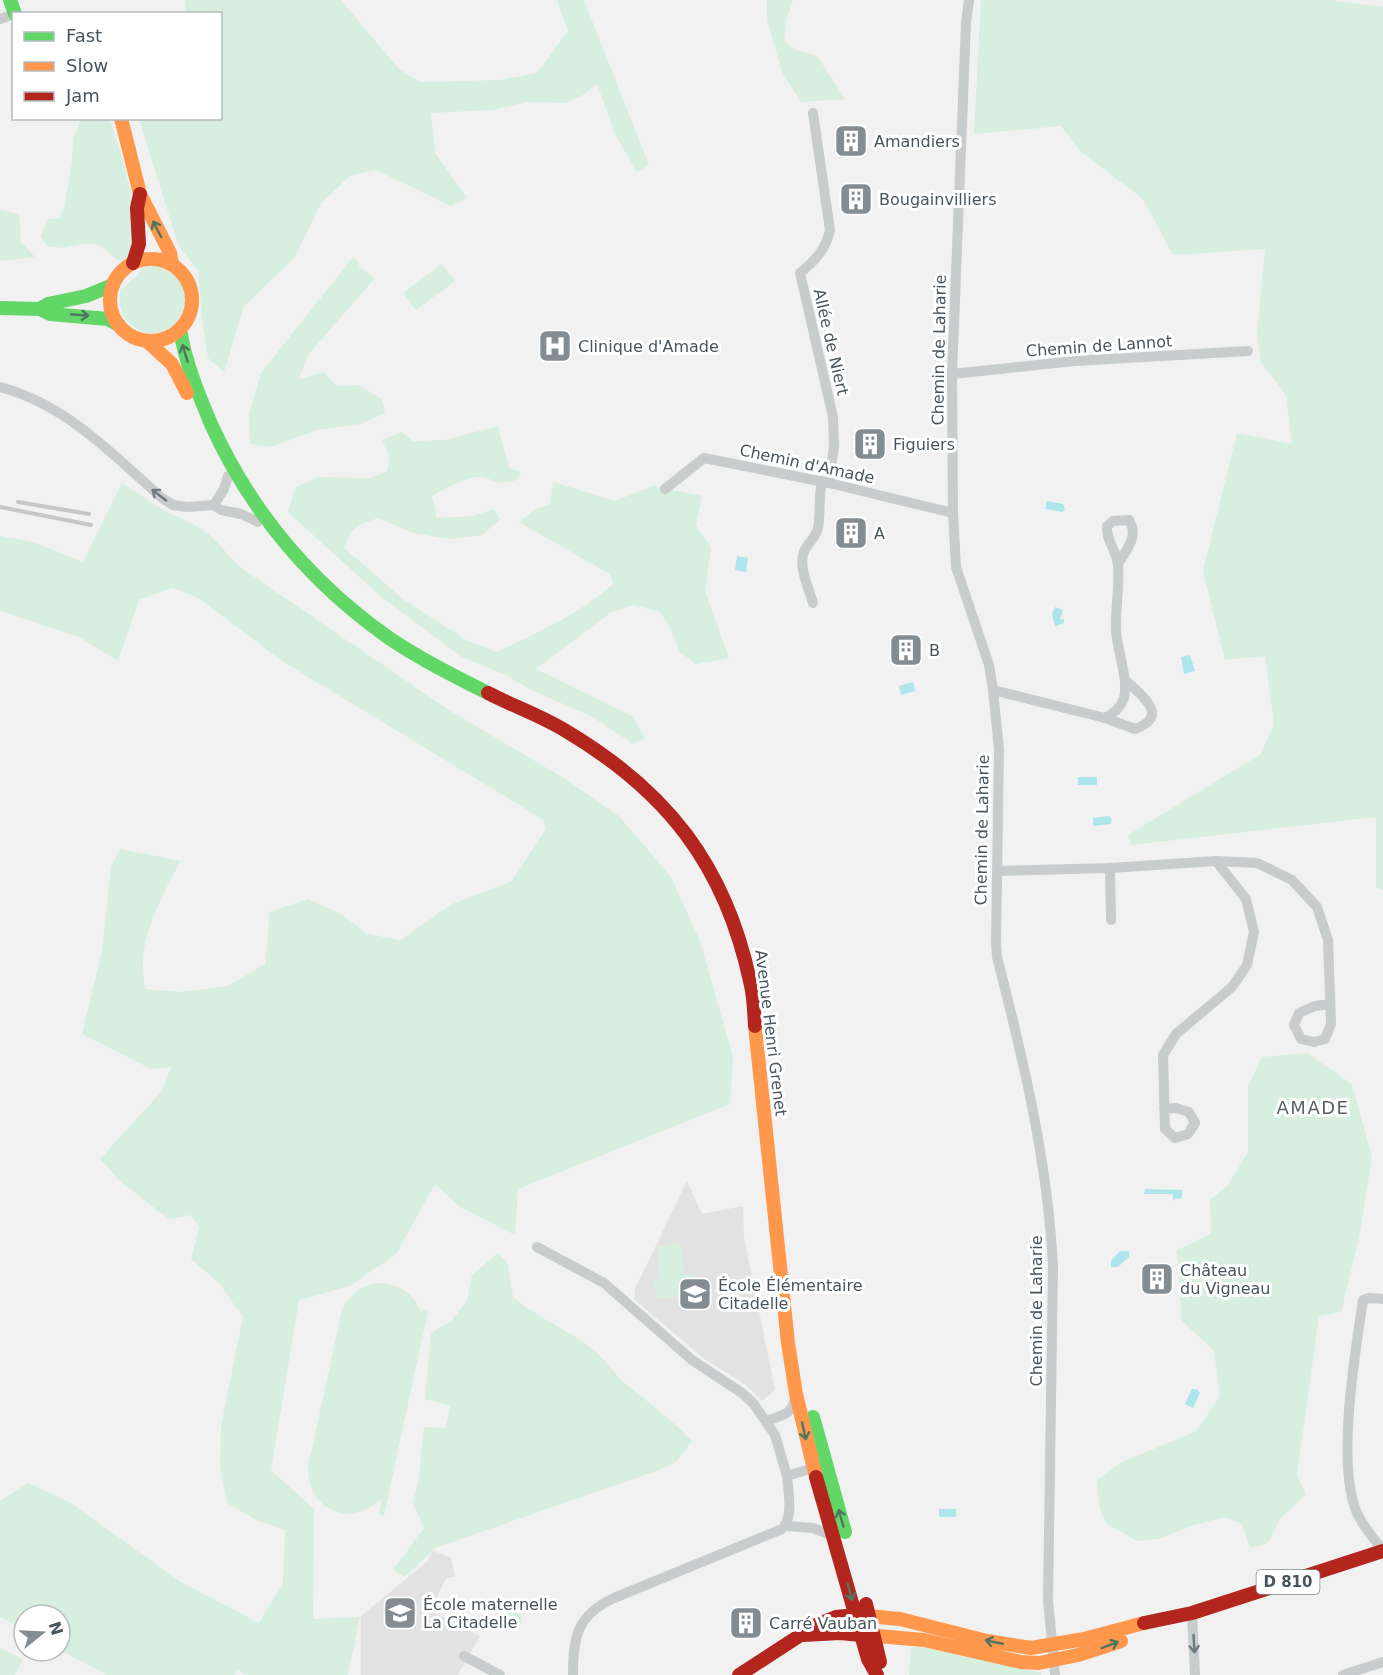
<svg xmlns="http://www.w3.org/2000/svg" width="1383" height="1675" font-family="'DejaVu Sans',sans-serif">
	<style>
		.education { fill: #e3e2e3 }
		.green { fill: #d6efde }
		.water { fill: #ace5ec }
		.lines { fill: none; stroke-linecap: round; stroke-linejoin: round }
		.street { stroke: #c8cccd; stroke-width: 10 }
		.fast { stroke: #63d668; stroke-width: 14 }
		.slow { stroke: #ff974d; stroke-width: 14 }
		.jam { stroke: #b3261e; stroke-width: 14 }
		.rail { stroke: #c4c6c8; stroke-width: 4 }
		.oneway { stroke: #4f7560 }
		.oneway2 { stroke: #6e797f }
		.labels { text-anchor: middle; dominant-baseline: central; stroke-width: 6; stroke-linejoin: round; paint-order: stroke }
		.shield { fill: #fff; stroke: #7f888e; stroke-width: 1.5 }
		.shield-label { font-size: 15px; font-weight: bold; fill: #48555d }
		.poi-label { font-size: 16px; fill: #48555d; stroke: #fff; text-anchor: start }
		.street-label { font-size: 16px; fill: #48555d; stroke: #fff }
		.neighbourhood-label { font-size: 18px; letter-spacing: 1.5px; fill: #5d6165; stroke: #fff }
	</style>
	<rect width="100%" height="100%" fill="#f1f1f1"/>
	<!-- education -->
	<g class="education">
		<polygon points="687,1181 702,1214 743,1206 744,1237 775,1390 762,1401 746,1385 703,1358 634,1299 635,1289"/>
		<polygon points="434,1551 451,1558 455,1577 446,1578 431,1611 480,1636 458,1675 361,1675 361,1616 428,1561 432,1552"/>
	</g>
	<!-- green -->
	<g class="green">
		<polygon points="185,0 341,0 398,68 420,82 500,80 537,73 568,31 557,0 584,0 649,165 637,172 615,134 597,84 583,95 565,103 528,102 492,110 431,113 435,153 467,198 451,206 376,170 351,175 321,203 295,257 244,306 224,372 208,358 202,320 198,270 179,247 139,119 220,118 220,14 186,13"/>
		<polygon points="767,0 793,0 786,20 784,41 796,50 817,56 845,99 801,102 782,72 767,20"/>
		<polygon points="981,0 1330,0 1383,7 1383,890 1376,887 1376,817 1131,845 1128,835 1261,754 1274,724 1265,656 1225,660 1203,571 1237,433 1292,444 1286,395 1261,362 1257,333 1265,249 1173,255 1143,199 1080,151 1061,126 974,134"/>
		<path d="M81,119H110C119,147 152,243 122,262C110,257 105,244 90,244C73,243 66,251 47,246L41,236L48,219L60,218L64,208L72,162L73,139Z"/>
		<polygon points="0,210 19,214 21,232 20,241 35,257 0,261"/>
		<polygon points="354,256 361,269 375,278 308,355 299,379 324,372 336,386 358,385 382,399 385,413 361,424 317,430 270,447 250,444 249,414 261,373"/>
		<polygon points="442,264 455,281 416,310 403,293"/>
		<path d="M155,266C216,282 172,359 130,324C120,315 119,302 120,290L138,275L142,268Z"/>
		<path d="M498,426L509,468L521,472L516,480C492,487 498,479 480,477C467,476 442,490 432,496L437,518L473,516L494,509L500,520L482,535L449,539L413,533L378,518C358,525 352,526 344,548L403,599L466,640L497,652C538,633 579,614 613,584L610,574L519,522L535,509L550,504L553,482L615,501L653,486L702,496L696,525L711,548L705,591L729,658L696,664L680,652L670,627L659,611L633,605L610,613L536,669L632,716L645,738L633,744L591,716L531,690L504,674L462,657L379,595L288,512L295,488L317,477L371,478L387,471L390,458L382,440L402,432L413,441L445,440Z"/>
		<path d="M122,483L165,511L193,524L210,535L240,567L447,709L562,777L619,816L671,877L700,941L733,1057L730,1104L518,1189L515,1235L460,1207L435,1184L396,1254L350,1286L299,1300L271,1470L314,1509L313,1619L360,1617L348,1675H247L237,1670L234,1675H107L60,1650V1615H24V1630L0,1617V1501L28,1483L71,1503L179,1581L259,1623L283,1583L285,1530L258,1521L227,1503L220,1466L221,1426L243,1317L219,1283L191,1259L199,1228L191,1215L169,1219L122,1183L100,1159L162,1091L171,1067L151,1069L82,1034L102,951L111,866L120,849L180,861C159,904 136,939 145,989L179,992L228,986L265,964L270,912L308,899L341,914L367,934L400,940L452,904L511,882L546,829L544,820L282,661L197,597L172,588L139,600L118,661L79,637L0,611V536L33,542L83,562Z"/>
		<polygon points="1307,1053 1352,1084 1372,1157 1359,1238 1341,1312 1319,1316 1297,1475 1306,1494 1280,1519 1268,1543 1250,1548 1242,1524 1225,1517 1194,1525 1158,1539 1137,1541 1106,1523 1099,1506 1097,1480 1122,1462 1197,1431 1220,1396 1214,1351 1182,1321 1177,1250 1211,1234 1210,1200 1228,1185 1248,1152 1248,1087 1262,1057"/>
		<polygon points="681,1243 684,1275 693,1275 695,1295 656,1299 654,1279 660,1278 657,1246"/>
		<path d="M498,1253L508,1264L513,1297C536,1317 566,1329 590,1347C604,1357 613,1373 626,1384C648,1403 672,1419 692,1441L676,1462L659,1470L435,1548L405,1577L393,1570L424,1528L413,1503L419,1478L424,1427L446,1428L450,1406L425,1399L431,1333L452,1320L467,1301L472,1275Z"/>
		<path d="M377,1283C398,1283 415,1293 421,1313L423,1309L428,1311L384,1516L379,1514L382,1498C351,1529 308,1511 308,1467L342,1310C350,1294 361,1286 377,1283Z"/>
		<circle cx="513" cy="1619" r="9"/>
		<polygon points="929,1646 1041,1673 1041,1675 909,1675 911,1648"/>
		<polygon points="0,1648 23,1659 15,1675 0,1675"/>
	</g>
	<!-- water -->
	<g class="water">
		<polygon points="1047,501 1063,504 1065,510 1062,512 1045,509"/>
		<polygon points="737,556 748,558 746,572 735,570"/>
		<polygon points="1055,607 1063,610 1060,619 1064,619 1064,623 1055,626 1052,614"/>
		<polygon points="1190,655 1195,671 1184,674 1181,657"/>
		<polygon points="913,682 915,691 901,695 899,686"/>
		<rect x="1078" y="777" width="19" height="8"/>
		<polygon points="1109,816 1112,820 1110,824 1093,826 1093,818"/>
		<polygon points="1145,1189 1182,1190 1182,1198 1174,1199 1173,1202 1173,1194 1144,1194"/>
		<polygon points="1120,1251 1129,1251 1129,1257 1118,1267 1111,1267 1111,1261"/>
		<polygon points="1192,1389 1197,1389 1200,1393 1193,1408 1185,1404"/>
		<rect x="939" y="1509" width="17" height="8"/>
	</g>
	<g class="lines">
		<!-- street -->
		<g class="street">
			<path d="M969,0L966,23L952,374L953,513L956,567L989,665L993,690L999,749L996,943L997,957C1023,1058 1048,1162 1053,1267L1048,1600L1055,1675"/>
			<polyline points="0,19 14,14"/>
			<path d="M813,113L830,230C826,249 815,261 800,273L833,417L834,446L829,483"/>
			<polyline points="952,374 1075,361 1248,351"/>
			<path d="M0,387C66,404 113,455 162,498L173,505L187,507L214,505L221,510L241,514L258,522"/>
			<polyline points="665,489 704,458 829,483 953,513"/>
			<polyline points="214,505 224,489 228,476"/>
			<path d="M813,603C809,589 798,566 804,552C807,543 816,538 818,528C821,512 818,498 822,481"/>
			<path d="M993,690L1105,718C1113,714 1121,707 1124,698C1129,681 1117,650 1116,630C1115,609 1120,587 1118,565C1117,551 1106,541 1107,526L1113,521L1129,520C1139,537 1127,548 1118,564"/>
			<path d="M1105,718L1135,729C1171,716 1141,695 1125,680"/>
			<polyline points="1110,868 1111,920"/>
			<polyline points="997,871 1110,868 1216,861 1257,863 1292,880 1317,907 1328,940 1331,1024 1325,1039 1314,1042 1301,1039 1294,1025 1299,1013 1315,1006 1330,1004"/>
			<polyline points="1164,1109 1176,1108 1189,1112 1195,1123 1188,1134 1175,1138 1165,1129 1163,1055 1176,1034 1232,987 1247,965 1254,932 1246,899 1216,861"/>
			<polyline points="537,1247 604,1283 692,1360 742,1393 753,1403 775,1435 787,1476"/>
			<path d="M1383,1299L1369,1298L1363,1300C1355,1354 1336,1465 1357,1513C1363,1527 1374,1538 1383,1551"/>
			<path d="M767,1421C781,1415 791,1416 795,1399"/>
			<polyline points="786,1526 813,1528 834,1536"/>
			<polyline points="1192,1613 1195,1675"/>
			<polyline points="464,1656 500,1675"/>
			<path d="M573,1675C573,1637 577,1615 614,1598L782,1529C794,1517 788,1491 787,1476L816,1467"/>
			<polyline points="1343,1675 1383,1662"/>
		</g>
		<!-- fast -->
		<g class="fast">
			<polyline points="10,0 15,14"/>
			<polyline points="0,308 40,309 50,314 108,319 119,325"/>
			<polyline points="41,308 48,304 86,296 113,285"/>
			<path d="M180,329C185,362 198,393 211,424C250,510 311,583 389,638C420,659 454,676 488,693"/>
			<polyline points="813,1417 845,1532"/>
		</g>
		<!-- slow -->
		<g class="slow">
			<polyline points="121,118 140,194 170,253 172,264"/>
			<circle cx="151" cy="300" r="41"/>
			<polyline points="147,341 172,364 187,393"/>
			<polyline points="755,1026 788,1343 796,1394 816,1477"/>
			<polyline points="856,1615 900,1619 987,1641 1031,1648 1084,1639 1144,1623"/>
			<polyline points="866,1635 924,1640 1021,1662 1039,1663 1078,1655 1121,1641"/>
		</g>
		<!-- jam -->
		<g class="jam">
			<polyline points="133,263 139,244 137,208 140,194"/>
			<path d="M488,693C513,706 542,716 566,731C667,791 725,865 750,981C754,996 754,1011 755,1026"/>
			<polyline points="816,1477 868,1659 877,1675"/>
			<polyline points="866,1604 880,1662"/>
			<polyline points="1144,1623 1192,1613 1383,1551"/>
			<polyline points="803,1635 840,1633 861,1635"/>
			<polyline points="739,1675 816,1625 836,1617 856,1615"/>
		</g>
		<!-- rail -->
		<g class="rail">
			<polyline points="18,502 89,514"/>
			<polyline points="0,507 91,525"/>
		</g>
	</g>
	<!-- one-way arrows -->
	<defs><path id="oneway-shaft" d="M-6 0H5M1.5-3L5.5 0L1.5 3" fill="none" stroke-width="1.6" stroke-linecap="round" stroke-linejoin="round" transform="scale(1.5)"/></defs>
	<g class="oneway">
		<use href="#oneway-shaft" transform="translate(157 229) rotate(-117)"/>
		<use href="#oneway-shaft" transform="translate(80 315) rotate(4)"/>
		<use href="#oneway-shaft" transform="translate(185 353) rotate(-107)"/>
		<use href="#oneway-shaft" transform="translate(804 1431) rotate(77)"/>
		<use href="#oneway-shaft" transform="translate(841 1518) rotate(-106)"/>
		<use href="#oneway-shaft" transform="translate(850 1592) rotate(74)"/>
		<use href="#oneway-shaft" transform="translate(994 1642) rotate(-169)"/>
		<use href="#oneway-shaft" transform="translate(1110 1645) rotate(-20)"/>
	</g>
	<g class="oneway2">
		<use href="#oneway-shaft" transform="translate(159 495) rotate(-142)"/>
		<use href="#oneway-shaft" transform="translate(1194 1644) rotate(87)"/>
	</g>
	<!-- icons -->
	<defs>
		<symbol id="building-square" viewBox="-11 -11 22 22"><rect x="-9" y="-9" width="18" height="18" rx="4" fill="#838c91" stroke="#fff"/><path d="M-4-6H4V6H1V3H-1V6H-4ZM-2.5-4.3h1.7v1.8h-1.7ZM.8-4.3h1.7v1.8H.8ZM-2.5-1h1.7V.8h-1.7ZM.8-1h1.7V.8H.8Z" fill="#fff"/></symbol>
		<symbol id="hospital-square" viewBox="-11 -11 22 22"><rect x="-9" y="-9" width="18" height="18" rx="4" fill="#838c91" stroke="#fff"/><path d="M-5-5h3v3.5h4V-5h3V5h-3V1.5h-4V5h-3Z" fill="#fff"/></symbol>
		<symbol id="school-square" viewBox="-11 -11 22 22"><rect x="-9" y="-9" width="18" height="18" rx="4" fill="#838c91" stroke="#fff"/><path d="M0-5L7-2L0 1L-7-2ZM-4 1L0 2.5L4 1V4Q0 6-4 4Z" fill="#fff"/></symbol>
	</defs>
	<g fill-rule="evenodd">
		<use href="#building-square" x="832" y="122" width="38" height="38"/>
		<use href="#building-square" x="837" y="180" width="38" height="38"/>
		<use href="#hospital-square" x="536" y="327" width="38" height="38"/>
		<use href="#building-square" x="851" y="425" width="38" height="38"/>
		<use href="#building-square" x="832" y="514" width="38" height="38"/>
		<use href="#building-square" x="887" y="631" width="38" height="38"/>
		<use href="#building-square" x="1138" y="1260" width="38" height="38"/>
		<use href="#school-square" x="676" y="1275" width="38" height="38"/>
		<use href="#school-square" x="381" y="1594" width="38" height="38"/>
		<use href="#building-square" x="727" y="1604" width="38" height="38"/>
	</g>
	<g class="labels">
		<!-- shield labels -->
		<rect class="shield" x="1256.5" y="1570" width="63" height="24" rx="4.5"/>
		<g class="shield-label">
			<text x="1288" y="1582">D 810</text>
		</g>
		<!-- poi labels -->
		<g class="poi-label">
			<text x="874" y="141">Amandiers</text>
			<text x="879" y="199">Bougainvilliers</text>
			<text x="578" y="346">Clinique d'Amade</text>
			<text x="893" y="444">Figuiers</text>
			<text x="874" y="533">A</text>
			<text x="929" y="650">B</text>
			<text x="1180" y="1270">Château<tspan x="1180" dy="18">du Vigneau</tspan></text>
			<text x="718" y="1285">École Élémentaire<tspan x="718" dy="18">Citadelle</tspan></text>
			<text x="423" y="1604">École maternelle<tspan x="423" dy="18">La Citadelle</tspan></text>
			<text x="769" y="1623">Carré Vauban</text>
		</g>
		<!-- street labels -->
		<g class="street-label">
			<text transform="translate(831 342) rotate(77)">Allée de Niert</text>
			<text transform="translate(1099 346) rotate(-4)">Chemin de Lannot</text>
			<text transform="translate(939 350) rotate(-89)">Chemin de Laharie</text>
			<text transform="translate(807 464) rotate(12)">Chemin d'Amade</text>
			<text transform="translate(982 830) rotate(-89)">Chemin de Laharie</text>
			<text transform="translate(771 1033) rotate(83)">Avenue Henri Grenet</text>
			<text transform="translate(1036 1311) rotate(-90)">Chemin de Laharie</text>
		</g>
		<!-- neighbourhood labels -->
		<g class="neighbourhood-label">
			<text x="1313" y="1107">AMADE</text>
		</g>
	</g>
	<!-- legend -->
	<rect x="12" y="12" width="210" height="108" fill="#ffffff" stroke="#b6bbbe" stroke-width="1.5"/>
	<rect x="24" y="32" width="30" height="9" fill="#63d668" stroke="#b6bbbe" stroke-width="1.5"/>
	<text x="66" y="42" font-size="18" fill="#48555d">Fast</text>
	<rect x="24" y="62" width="30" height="9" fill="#ff974d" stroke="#b6bbbe" stroke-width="1.5"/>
	<text x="66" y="72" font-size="18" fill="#48555d">Slow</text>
	<rect x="24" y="92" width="30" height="9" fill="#b3261e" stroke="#b6bbbe" stroke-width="1.5"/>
	<text x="66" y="102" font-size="18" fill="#48555d">Jam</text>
	<!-- north arrow -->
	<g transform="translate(42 1633) rotate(72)"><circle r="28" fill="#ffffff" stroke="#b6bbbe" stroke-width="1.5"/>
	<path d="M0-4.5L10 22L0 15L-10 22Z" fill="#838c91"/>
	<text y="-9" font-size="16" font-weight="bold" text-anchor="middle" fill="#48555d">N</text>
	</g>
</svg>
